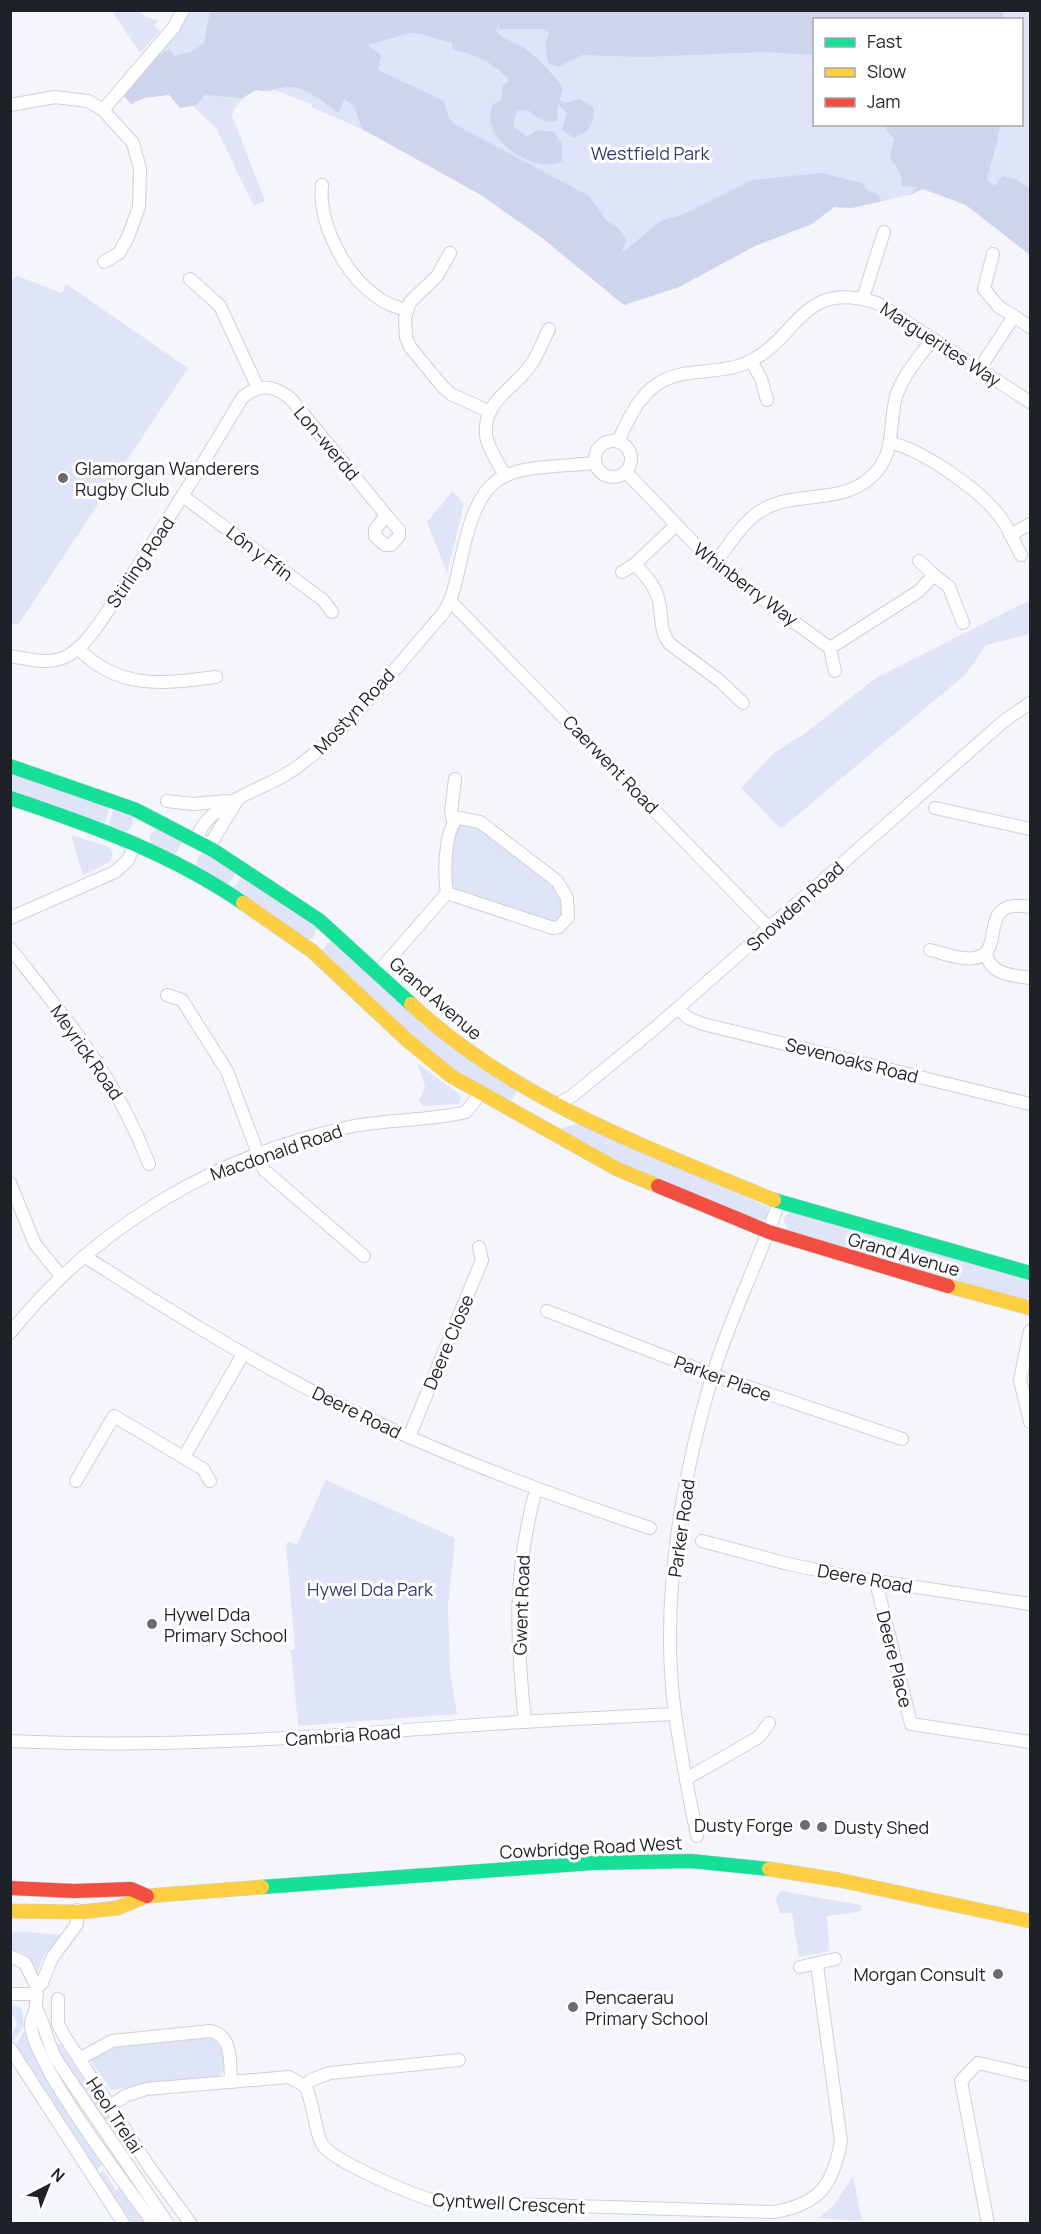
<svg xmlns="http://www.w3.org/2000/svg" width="1041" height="2234" font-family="Manrope,sans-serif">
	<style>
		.green { fill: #e0e4f8 }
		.forest { fill: #cfd4ed }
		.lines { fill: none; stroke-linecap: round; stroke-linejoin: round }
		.street-casing { stroke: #cfd0d7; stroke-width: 14 }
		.fast-casing { stroke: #cfd0d7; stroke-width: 15 }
		.slow-casing { stroke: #cfd0d7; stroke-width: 15 }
		.jam-casing { stroke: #cfd0d7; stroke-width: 15 }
		.street { stroke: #fefefe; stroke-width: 12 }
		.fast { stroke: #16e098; stroke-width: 14 }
		.slow { stroke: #ffcf43; stroke-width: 14 }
		.jam { stroke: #f24e42; stroke-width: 14 }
		.poi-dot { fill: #6a6c72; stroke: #fff; stroke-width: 2 }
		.labels { text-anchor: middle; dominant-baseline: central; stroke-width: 6; stroke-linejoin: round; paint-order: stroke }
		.park-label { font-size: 18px; fill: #383e73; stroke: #fff }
		.street-label { font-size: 18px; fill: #1f2128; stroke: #fff }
		.poi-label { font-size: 18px; fill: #1f2128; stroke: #fff; text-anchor: start }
	</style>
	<rect width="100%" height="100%" fill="#f5f6fb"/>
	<!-- green -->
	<g class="green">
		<path d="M571,10L814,20V124L986,125L987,178L1001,125L1022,124V20L1004,19L1002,11H1030V188L1015,179L1030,255L966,205L923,189L909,195L852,208L834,207L812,224L755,246L679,287L624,305C597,283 570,259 542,238C472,184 392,140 311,107L312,104L274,90L269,92L256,90C244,97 237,102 232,115L265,201L254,206L216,128L149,65L176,34L189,11Z"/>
		<polygon points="112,11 138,11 148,18 159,20 154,26 160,31 140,53"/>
		<polygon points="17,276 62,293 66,284 188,368 18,625 10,623 10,282"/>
		<polygon points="453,491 464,504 447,573 427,522"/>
		<polygon points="1030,600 1030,634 986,645 966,674 781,829 741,788 774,753 804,734 876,678"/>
		<polygon points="10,772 110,805 104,826 11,794"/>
		<path d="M114,807L133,817C134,825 131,830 124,833L108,827Z"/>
		<polygon points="460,823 474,824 554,884 561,895 564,914 556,922 548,922 459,892 449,881 454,829"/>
		<polygon points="157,828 182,842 177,852 173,854 150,843 150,835"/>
		<polygon points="71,835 109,847 113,854 110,862 83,875"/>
		<polygon points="204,852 238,870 227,887 196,866 197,858"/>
		<polygon points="243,873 317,928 313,938 308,940 232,890"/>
		<polygon points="330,941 518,1089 508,1106 454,1074 322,950"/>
		<polygon points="418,1064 458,1093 461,1098 459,1104 423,1106 419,1100 425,1087"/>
		<polygon points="582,1122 768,1207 767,1218 764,1221 661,1183 556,1130"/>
		<polygon points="790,1211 1029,1281 1030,1297 1025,1299 934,1276 788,1230 783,1219"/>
		<polygon points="326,1480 455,1538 448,1606 450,1670 457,1714 298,1726 291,1650 295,1649 286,1544 288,1542 297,1544"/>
		<polygon points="781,1891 861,1905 862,1911 827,1916 829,1951 799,1957 792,1913 780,1913 776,1899"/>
		<polygon points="10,1931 65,1935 44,1956 37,1973 23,1953 11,1950"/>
		<polygon points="11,2004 22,2009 24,2026 12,2043 11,2035 17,2024 14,2015 11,2015"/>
		<polygon points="24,2031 92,2143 89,2145 102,2165 96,2171 15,2046"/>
		<polygon points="209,2036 221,2042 226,2068 219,2077 111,2090 90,2060 95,2053 105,2047"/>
		<polygon points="60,2043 130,2149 123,2153 54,2047"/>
		<polygon points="104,2171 116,2190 122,2186 149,2223 131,2223 98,2174"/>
		<polygon points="853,2177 862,2221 819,2218 833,2206"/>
	</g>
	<!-- forest -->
	<g class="forest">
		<path d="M688,10H1002L1004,18L814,20V55L764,52L644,57L582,55L558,67L548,63L545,44L549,33L542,29H499L500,21L495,31C504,39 509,40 519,45C532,51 555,76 563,88L560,100L565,103L580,99L594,108C593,126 590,131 573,138L562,129L567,113L558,104L557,121C545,125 537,117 528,110L517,111L513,126L527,137L537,130L554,132L562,144V161C540,174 496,148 491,124C489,118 491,111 492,105L501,100L503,85L509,80C491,61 478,55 453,50L452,42C439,42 426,33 414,33C398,34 383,43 367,44L381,56L378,70L444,101L449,118L456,125L589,196L607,221L616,226L626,239L622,253L662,220L682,215L752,180L822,173L862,183L867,191L877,193L882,201L852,208L834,207L812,224L755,246L679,287L624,305L542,238L481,195L362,129L354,106L344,99L339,113C325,104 306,86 288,87C276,88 269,92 256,90L242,98L205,95L196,105L180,108L169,95L145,98L131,104L123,95L159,54L170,49L174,56L191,52L204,43L210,11Z"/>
		<polygon points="886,125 1001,125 987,180 995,186 1002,176 1015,179 1030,188 1030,255 966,205 923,189 909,195 917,187 902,186 900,173 890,157 894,139 886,130"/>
	</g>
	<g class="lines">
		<defs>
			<g id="street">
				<polyline points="10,105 55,97 88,101 103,110 133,143 140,169 139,207 128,237 119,253 104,262"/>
				<polyline points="103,110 174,27 183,10"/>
				<path d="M322,185C318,223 345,275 377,297C386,304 396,307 406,310"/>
				<polyline points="450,253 437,276 410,302 405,318 406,337 410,347 443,387 451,394 490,412"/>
				<polyline points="190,279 220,306 258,388"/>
				<polyline points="863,298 884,232"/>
				<polyline points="1014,316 1030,327"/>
				<polyline points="751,361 761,378 767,400"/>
				<polyline points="980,368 1014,316 999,307 984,289 993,254"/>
				<circle cx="613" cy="459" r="18"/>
				<path d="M618,441C628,421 637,398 656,385C681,367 713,375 741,365C799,344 798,277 877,303L1030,402"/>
				<path d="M891,443C923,450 978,489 998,514C1008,526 1014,542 1021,555"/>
				<polyline points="626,472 714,564 830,648 835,671"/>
				<path d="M505,476C499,463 487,448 486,434C483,401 514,389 530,366C538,355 543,341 549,329"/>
				<polyline points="184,497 323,600 332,612"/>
				<polygon points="386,515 399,530 399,536 391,545 385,545 375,536 375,530"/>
				<path d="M675,526L635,564C643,573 653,583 657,595C664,613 657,628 670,644L720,681L743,703"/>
				<polyline points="1010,535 1030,524"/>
				<path d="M714,564C728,547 743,521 762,510C796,490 839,505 870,478C897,455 888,426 896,397C902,376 920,357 932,339"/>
				<polyline points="622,572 635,564"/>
				<polyline points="934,575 949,587 963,623"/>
				<polyline points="450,601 770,929"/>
				<path d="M78,648C118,690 163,684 216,677"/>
				<polyline points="830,648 919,591 934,575 919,561"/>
				<path d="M10,656C30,659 51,666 69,655C92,641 107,610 123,588C165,525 204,462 242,398C259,383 274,385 291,399L386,515"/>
				<path d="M238,799L211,843L197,841C201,807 260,790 285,775C342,740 396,666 441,616C454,599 456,579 461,559C482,461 506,471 595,463"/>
				<polyline points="167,801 193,804 227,801"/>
				<polyline points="935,808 1030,829"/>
				<polyline points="453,821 451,811 455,779"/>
				<polyline points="10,918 115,872 128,860 135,843"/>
				<path d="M10,948C67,1020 116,1077 149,1164"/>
				<path d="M930,950C944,953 968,963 981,956C1003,946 979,897 1030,907"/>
				<path d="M986,953C990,975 1011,975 1030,978"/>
				<path d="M378,972L447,893C444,877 444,826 459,818L480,822L557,881L567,898L568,917L559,927L553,928L447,893"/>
				<polyline points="167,995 182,1000 227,1071 264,1170 364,1256"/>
				<polyline points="678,1009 688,1018 703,1024 1030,1104"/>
				<polyline points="556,1105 572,1096 654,1029 1004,721 1030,703"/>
				<polyline points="10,1183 35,1244 61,1276"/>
				<path d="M84,1256C162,1306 241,1355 324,1397C429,1450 538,1491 650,1528"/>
				<polyline points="547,1311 713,1375 902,1439"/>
				<polyline points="1030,1331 1020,1380 1030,1422"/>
				<path d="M10,1333C96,1226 215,1156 349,1127C387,1119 429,1121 466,1112L480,1094"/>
				<polyline points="409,1437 482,1260 479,1247"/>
				<polyline points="184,1457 243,1354"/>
				<polyline points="76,1481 114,1416 203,1469 210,1481"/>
				<polyline points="702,1541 788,1564 856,1578 1030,1604"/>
				<polyline points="876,1582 911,1724 1030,1742"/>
				<path d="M525,1722C516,1634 513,1576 536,1489"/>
				<path d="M10,1741C171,1749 329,1736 489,1724C551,1720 613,1717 675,1714"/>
				<polyline points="686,1779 759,1737 769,1723"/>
				<path d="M697,1836C688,1790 678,1743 673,1697C662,1590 682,1479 712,1377C730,1317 759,1261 779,1202"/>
				<path d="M77,1910V1924L52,1958L42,1983L37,1988C36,1995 37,2004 35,2011C34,2015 31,2019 31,2024C31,2062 128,2188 154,2224"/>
				<polyline points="10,1956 25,1963 37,1988"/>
				<polyline points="800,1967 835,1959"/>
				<polyline points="10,1994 37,1994"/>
				<polyline points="58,1999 58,2024 65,2037 150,2168 191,2224"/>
				<path d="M36,2009C46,2025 47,2045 58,2062L168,2224"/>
				<polyline points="10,2048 124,2224"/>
				<path d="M79,2059L112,2041L210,2031C233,2035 230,2063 231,2082"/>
				<path d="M305,2086C315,2105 313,2127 322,2144C333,2162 416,2196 438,2202L774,2212C820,2204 833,2185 841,2141L817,1965"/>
				<polyline points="110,2106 125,2096 146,2089 289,2077 305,2086 311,2080 330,2073 459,2060"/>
				<polyline points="988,2224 961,2081 978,2063 1030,2075"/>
			</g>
			<g id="fast">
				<polyline points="10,766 134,809 213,850 319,920 411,1004"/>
				<path d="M10,798C91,825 172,854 243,903"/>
				<polyline points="774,1200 1030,1273"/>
				<polyline points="262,1887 592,1863 691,1861 769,1869"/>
			</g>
			<g id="slow">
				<polyline points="243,903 312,951 407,1040 451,1076 617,1169 658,1186"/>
				<path d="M411,1004C514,1100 646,1147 774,1200"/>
				<polyline points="948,1286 1030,1308"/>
				<polyline points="769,1869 839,1880 1030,1921"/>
				<polyline points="10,1911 81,1912 117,1908 147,1896 262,1887"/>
			</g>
			<g id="jam">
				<polyline points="658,1186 769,1232 948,1286"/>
				<polyline points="10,1888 74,1891 131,1889 147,1896"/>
			</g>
		</defs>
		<!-- street casing -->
		<use href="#street" class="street-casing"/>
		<!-- fast casing -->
		<use href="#fast" class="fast-casing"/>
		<!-- slow casing -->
		<use href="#slow" class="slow-casing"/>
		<!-- jam casing -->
		<use href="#jam" class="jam-casing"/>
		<!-- street -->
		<use href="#street" class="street"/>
		<!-- fast -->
		<use href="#fast" class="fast"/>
		<!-- slow -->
		<use href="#slow" class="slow"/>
		<!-- jam -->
		<use href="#jam" class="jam"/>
	</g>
	<!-- markers -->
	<g class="poi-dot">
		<circle cx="63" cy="478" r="6"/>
		<circle cx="152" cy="1624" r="6"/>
		<circle cx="805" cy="1825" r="6"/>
		<circle cx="822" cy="1827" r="6"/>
		<circle cx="998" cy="1974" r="6"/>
		<circle cx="573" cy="2007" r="6"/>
	</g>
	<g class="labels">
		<!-- park labels -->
		<g class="park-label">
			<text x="650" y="153">Westfield Park</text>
			<text x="370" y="1589">Hywel Dda Park</text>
		</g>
		<!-- street labels -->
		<g class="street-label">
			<text transform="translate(941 344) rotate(33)">Marguerites Way</text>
			<text transform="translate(327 443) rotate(50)">Lon-werdd</text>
			<text transform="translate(260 553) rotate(37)">Lôn y Ffin</text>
			<text transform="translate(140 562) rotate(-56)">Stirling Road</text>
			<text transform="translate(746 584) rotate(37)">Whinberry Way</text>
			<text transform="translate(354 711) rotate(-47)">Mostyn Road</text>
			<text transform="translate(611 764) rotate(46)">Caerwent Road</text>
			<text transform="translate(795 906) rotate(-42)">Snowden Road</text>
			<text transform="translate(436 998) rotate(41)">Grand Avenue</text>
			<text transform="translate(87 1052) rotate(55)">Meyrick Road</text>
			<text transform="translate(852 1060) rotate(14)">Sevenoaks Road</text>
			<text transform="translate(276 1152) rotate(-19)">Macdonald Road</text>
			<text transform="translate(904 1254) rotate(16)">Grand Avenue</text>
			<text transform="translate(448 1342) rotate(-67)">Deere Close</text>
			<text transform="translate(723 1378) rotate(20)">Parker Place</text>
			<text transform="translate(357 1412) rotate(26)">Deere Road</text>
			<text transform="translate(681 1528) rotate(-82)">Parker Road</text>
			<text transform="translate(865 1578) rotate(10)">Deere Road</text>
			<text transform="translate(521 1605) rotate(-88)">Gwent Road</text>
			<text transform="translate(895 1659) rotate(76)">Deere Place</text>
			<text transform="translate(343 1735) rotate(-4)">Cambria Road</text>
			<text transform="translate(591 1847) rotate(-3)">Cowbridge Road West</text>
			<text transform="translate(115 2115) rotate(57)">Heol Trelai</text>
			<text transform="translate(509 2203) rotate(3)">Cyntwell Crescent</text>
		</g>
		<!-- poi labels -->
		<g class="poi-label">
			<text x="75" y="468">Glamorgan Wanderers<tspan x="75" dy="21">Rugby Club</tspan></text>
			<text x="164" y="1614">Hywel Dda<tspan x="164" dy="21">Primary School</tspan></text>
			<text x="793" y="1825" text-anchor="end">Dusty Forge</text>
			<text x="834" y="1827">Dusty Shed</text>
			<text x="986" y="1974" text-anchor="end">Morgan Consult</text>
			<text x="585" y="1997">Pencaerau<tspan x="585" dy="21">Primary School</tspan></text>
		</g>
	</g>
	<!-- border -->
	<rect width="1041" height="2234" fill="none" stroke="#1f2128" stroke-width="24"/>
	<!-- legend -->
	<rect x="813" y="18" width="210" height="108" fill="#ffffff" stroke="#a5a6a9" stroke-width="1.5"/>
	<rect x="825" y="38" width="30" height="9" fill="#16e098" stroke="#a5a6a9" stroke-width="1.5"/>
	<text x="867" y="48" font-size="18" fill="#1f2128">Fast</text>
	<rect x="825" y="68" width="30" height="9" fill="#ffcf43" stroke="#a5a6a9" stroke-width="1.5"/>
	<text x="867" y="78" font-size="18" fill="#1f2128">Slow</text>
	<rect x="825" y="98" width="30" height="9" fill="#f24e42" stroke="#a5a6a9" stroke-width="1.5"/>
	<text x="867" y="108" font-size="18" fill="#1f2128">Jam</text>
	<!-- north arrow -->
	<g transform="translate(48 2186) rotate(42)" stroke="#ffffff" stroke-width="4.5" paint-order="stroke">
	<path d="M0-4.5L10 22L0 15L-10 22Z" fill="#1f2128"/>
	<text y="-9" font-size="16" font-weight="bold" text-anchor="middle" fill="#1f2128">N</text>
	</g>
</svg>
